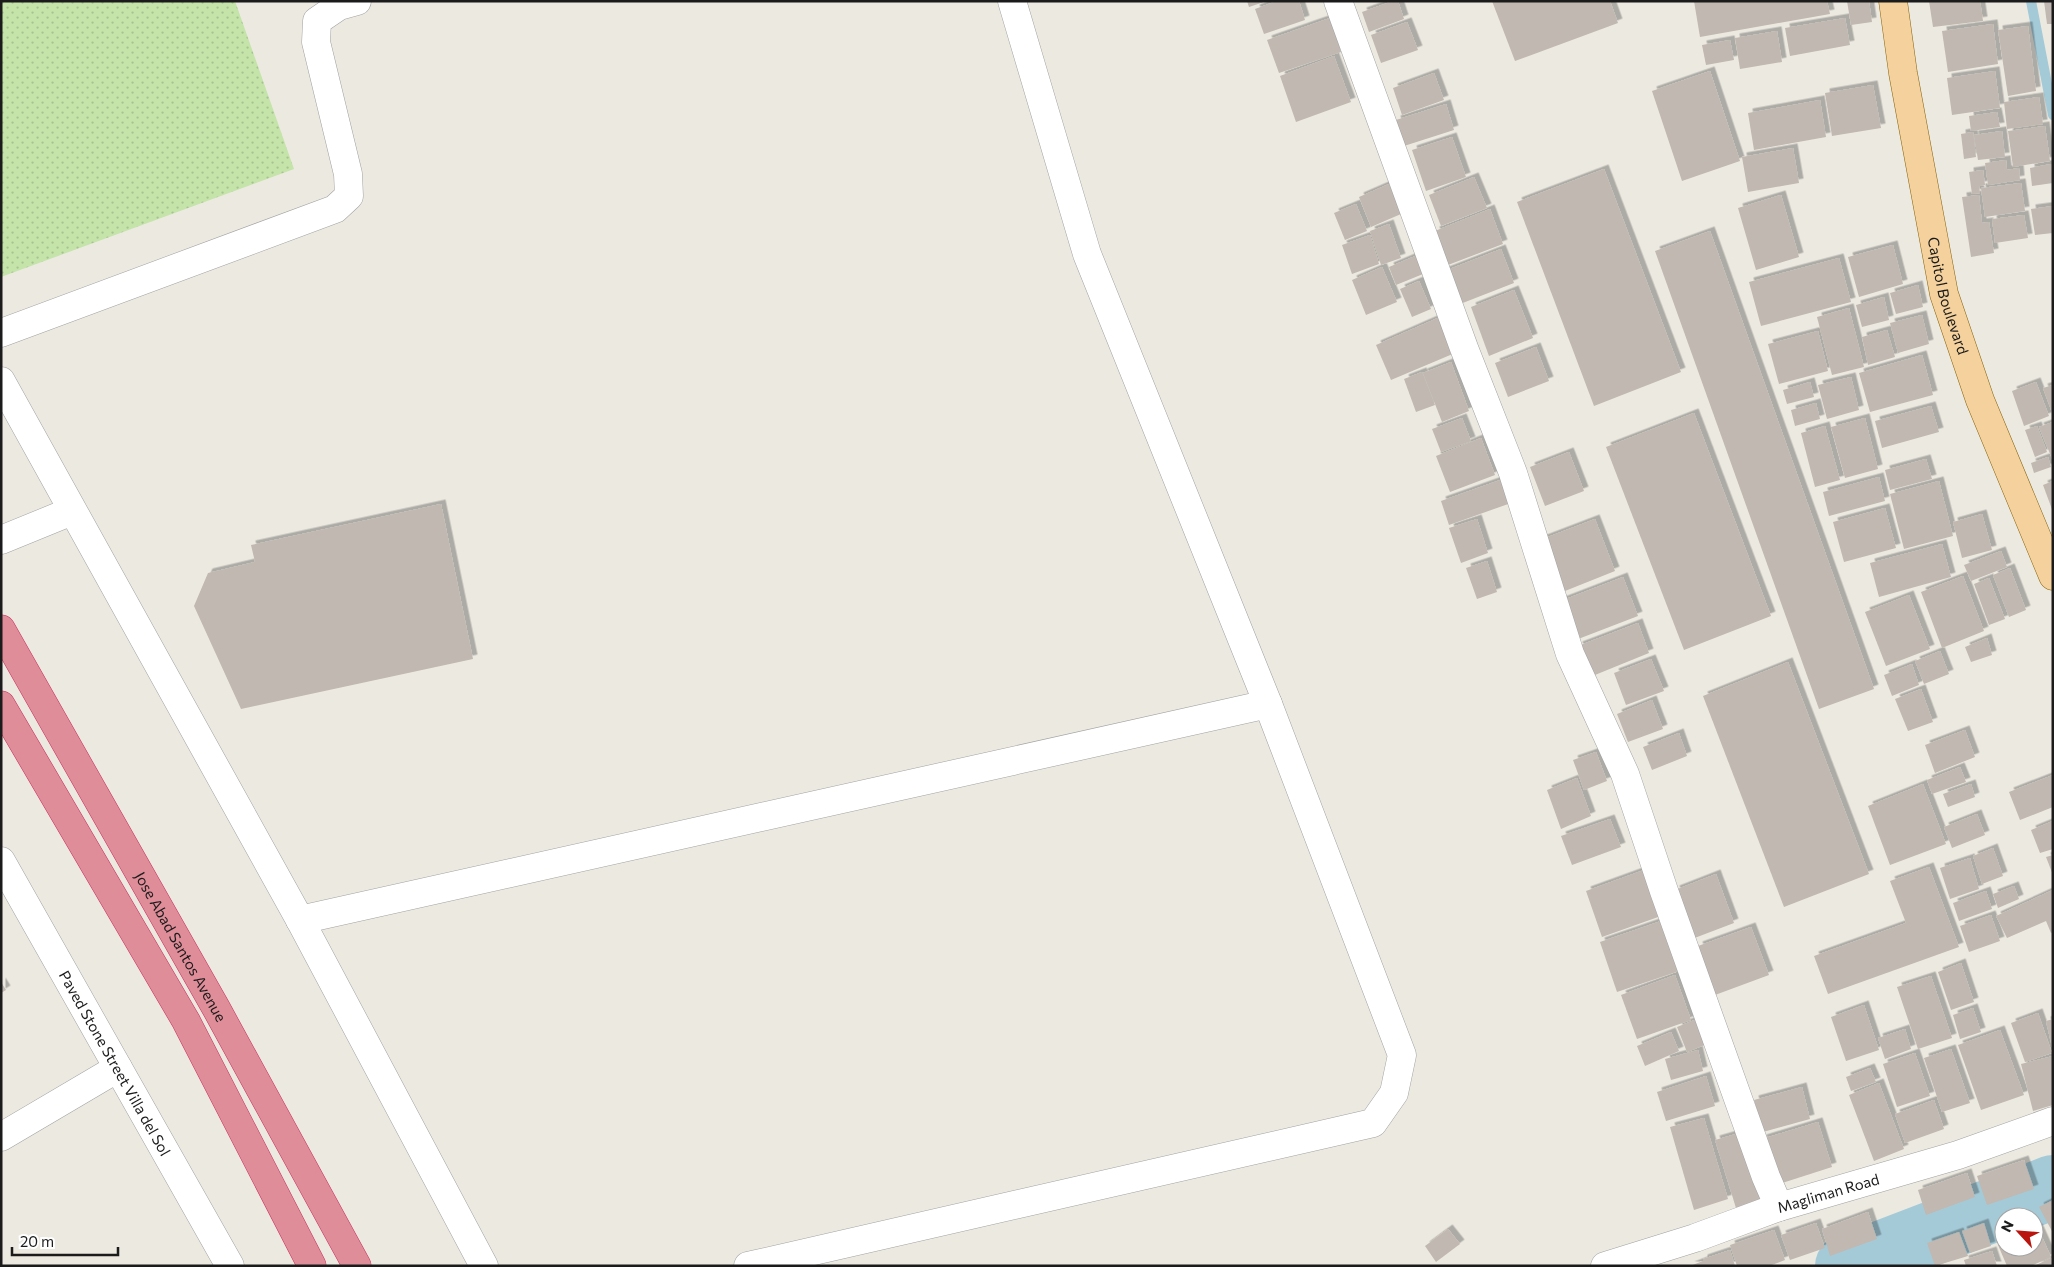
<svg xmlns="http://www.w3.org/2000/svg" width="2054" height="1267" font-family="Commissioner,sans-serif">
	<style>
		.grass { fill: url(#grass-dots) }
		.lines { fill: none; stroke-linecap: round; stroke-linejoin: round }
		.stream { stroke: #a4cad7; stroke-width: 10 }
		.river { stroke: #a4cad7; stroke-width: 64 }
		.building { fill: #c0b8b1; filter: url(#shadow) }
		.minor-casing { stroke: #a2a2a2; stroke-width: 29 }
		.major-casing { stroke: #88630a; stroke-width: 29 }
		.highway-casing { stroke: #c92f5e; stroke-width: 29 }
		.minor { stroke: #fff; stroke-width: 28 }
		.major { stroke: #f5d29d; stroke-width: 28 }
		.highway { stroke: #df8d99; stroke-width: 28 }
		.labels { text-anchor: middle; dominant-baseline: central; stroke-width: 5; stroke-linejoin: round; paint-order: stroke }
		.street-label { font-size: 15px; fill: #1b1b1b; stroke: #fff }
	</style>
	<defs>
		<pattern id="grass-dots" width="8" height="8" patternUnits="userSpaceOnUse" patternTransform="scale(1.25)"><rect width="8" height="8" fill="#c4e4a9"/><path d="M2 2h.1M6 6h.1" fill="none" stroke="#a8c391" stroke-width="1.8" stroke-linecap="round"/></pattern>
		<filter id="shadow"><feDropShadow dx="4.5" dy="-4.5" stdDeviation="0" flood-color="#0004"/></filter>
	</defs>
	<rect width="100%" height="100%" fill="#ece9e1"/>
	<!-- grass -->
	<polygon class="grass" points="1,1 235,1 294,169 1,277"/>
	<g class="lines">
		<!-- stream -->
		<polyline class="stream" points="2031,1 2053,115"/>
		<!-- river -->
		<polyline class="river" points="1847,1266 2053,1187"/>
	</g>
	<!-- building -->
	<g class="building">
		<polygon points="1247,1 1264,1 1264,2 1249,7"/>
		<polygon points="1277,1 1299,1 1305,20 1264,34 1255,9"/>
		<polygon points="1393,1 1398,1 1404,19 1369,32 1362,12"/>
		<polygon points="1492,1 1610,1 1618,23 1515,61"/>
		<polygon points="1694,1 1827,1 1830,14 1700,37"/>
		<polygon points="1847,1 1869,1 1872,22 1851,25"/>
		<polygon points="1929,1 1980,1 1983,21 1933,27"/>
		<polygon points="2044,1 2053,1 2053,24 2047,24"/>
		<polygon points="1330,18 1341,52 1279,73 1267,40"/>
		<polygon points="1845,18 1850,45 1790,56 1785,28"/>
		<polygon points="1407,22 1418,50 1381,63 1371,35"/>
		<polygon points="1993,24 1998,64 1948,72 1942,31"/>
		<polygon points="2028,26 2036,91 2008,96 1998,30"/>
		<polygon points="1777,31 1782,62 1740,69 1735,38"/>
		<polygon points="1730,40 1734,60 1706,65 1702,45"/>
		<polygon points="1334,56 1351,102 1296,122 1280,76"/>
		<polygon points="1710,71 1740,161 1682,181 1652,91"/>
		<polygon points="1995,71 2000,108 1952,115 1947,78"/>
		<polygon points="1434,73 1444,100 1402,115 1393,88"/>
		<polygon points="1873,85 1881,128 1832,136 1825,93"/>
		<polygon points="2039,97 2043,124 2007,129 2004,102"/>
		<polygon points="1820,100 1826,137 1754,150 1748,113"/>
		<polygon points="1446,104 1454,130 1404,146 1396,120"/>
		<polygon points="1997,112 2000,127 1971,131 1969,116"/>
		<polygon points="2045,126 2050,161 2013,167 2008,131"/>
		<polygon points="2002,131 2005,157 1978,160 1974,135"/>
		<polygon points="1973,132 1976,157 1964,159 1961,134"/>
		<polygon points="1452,137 1466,177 1426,191 1412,150"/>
		<polygon points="1793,148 1799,183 1748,192 1742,157"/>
		<polygon points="2006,160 2007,170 2019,168 2020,180 1988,185 1985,163"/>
		<polygon points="2051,164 2053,183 2032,186 2030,168"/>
		<polygon points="1604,169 1681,372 1594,406 1517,202"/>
		<polygon points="1983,170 1985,185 1979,186 1980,193 1972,194 1969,172"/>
		<polygon points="1474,177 1487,208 1441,226 1429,195"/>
		<polygon points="2021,183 2025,211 1985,217 1981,188"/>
		<polygon points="1389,184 1401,214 1371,227 1359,197"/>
		<polygon points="1781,195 1799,257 1756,270 1738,208"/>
		<polygon points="1979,195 1982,223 1989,222 1994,253 1971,257 1962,197"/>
		<polygon points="1356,204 1367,231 1345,240 1334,213"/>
		<polygon points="2053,206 2053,233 2035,235 2031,209"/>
		<polygon points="1490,209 1503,244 1448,265 1435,231"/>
		<polygon points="2024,215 2028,238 1995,243 1992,219"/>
		<polygon points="1389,224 1401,258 1381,265 1370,231"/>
		<polygon points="1710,231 1874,689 1819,709 1655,251"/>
		<polygon points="1370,235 1379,264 1352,274 1342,245"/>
		<polygon points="1893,245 1903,284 1859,297 1848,257"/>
		<polygon points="1501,249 1514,283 1455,306 1442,272"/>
		<polygon points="1420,254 1428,272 1396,285 1389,267"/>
		<polygon points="1839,258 1851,302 1761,326 1749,282"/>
		<polygon points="1382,267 1397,302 1366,315 1352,280"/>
		<polygon points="1419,281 1431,309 1412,317 1400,289"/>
		<polygon points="1918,285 1923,307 1896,314 1890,293"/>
		<polygon points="1514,290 1533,338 1489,356 1471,307"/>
		<polygon points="1884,297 1889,320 1862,327 1856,305"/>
		<polygon points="1849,308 1864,367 1832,375 1817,317"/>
		<polygon points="1922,315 1929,344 1898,353 1890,323"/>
		<polygon points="1440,317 1455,353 1391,380 1376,345"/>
		<polygon points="1887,330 1895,357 1868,365 1862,337"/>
		<polygon points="1818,331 1828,371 1779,384 1768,344"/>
		<polygon points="1536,347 1549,381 1508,397 1495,363"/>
		<polygon points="1922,355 1933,395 1870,412 1859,373"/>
		<polygon points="1451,362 1469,411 1442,422 1423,373"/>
		<polygon points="1422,372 1435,405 1416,412 1404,379"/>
		<polygon points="1851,377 1859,410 1827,419 1818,385"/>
		<polygon points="1810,382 1814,397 1787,404 1783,390"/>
		<polygon points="2036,382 2049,416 2024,426 2012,391"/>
		<polygon points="2053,385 2053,415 2043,388"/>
		<polygon points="1816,403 1820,419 1795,426 1791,410"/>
		<polygon points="1931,406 1939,432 1882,448 1875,421"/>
		<polygon points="1694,413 1771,616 1684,650 1606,447"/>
		<polygon points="1462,418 1471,441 1441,452 1432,429"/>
		<polygon points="1865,418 1878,469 1845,478 1831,427"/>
		<polygon points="2053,422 2053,461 2039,427"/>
		<polygon points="1825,426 1840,480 1815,487 1801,433"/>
		<polygon points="2037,426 2047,452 2035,457 2025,430"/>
		<polygon points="1481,438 1495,475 1450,492 1436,456"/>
		<polygon points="1569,452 1584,491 1545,506 1530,467"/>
		<polygon points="2048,457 2051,467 2034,473 2031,463"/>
		<polygon points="1926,459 1932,479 1890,490 1885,470"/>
		<polygon points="1879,477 1885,501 1829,516 1823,492"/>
		<polygon points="1503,479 1511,503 1449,525 1441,501"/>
		<polygon points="1939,481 1953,536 1904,549 1890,494"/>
		<polygon points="2053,481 2053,512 2043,485"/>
		<polygon points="441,504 473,659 241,709 194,606 208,573 255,562 251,545"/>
		<polygon points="1885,508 1896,548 1844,562 1833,522"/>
		<polygon points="1982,514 1992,550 1962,558 1953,522"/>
		<polygon points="1477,519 1488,553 1461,563 1449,528"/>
		<polygon points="1595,519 1615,571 1560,593 1540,540"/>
		<polygon points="1942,544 1951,577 1879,597 1870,563"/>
		<polygon points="2001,551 2007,567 1971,581 1964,565"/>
		<polygon points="1487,561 1497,592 1477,599 1466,568"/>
		<polygon points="2010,568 2026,610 2009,617 1993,575"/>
		<polygon points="1963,576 1984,631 1942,648 1921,592"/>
		<polygon points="1623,577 1638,616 1573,641 1558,602"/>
		<polygon points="1989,578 2005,619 1989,625 1974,584"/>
		<polygon points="1909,595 1930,649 1886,666 1865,612"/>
		<polygon points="1638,623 1649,653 1590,677 1578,646"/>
		<polygon points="1987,638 1992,655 1971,662 1965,647"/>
		<polygon points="1940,651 1949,674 1924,684 1915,661"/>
		<polygon points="1651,659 1664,691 1626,705 1614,673"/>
		<polygon points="1788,662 1869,874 1784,907 1703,696"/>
		<polygon points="1912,664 1919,685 1892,696 1884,675"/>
		<polygon points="1921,689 1933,722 1908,731 1895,699"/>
		<polygon points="1652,700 1663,729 1628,742 1617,714"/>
		<polygon points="1965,730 1975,757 1935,773 1925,745"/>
		<polygon points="1679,733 1687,756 1652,770 1643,747"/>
		<polygon points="1596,752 1607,781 1584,790 1573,760"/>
		<polygon points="1960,767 1966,782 1932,794 1927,780"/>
		<polygon points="2053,775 2053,807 2020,820 2009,792"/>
		<polygon points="1577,778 1591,816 1561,829 1547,790"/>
		<polygon points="1923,784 1946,844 1890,865 1868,806"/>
		<polygon points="1971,784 1975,797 1948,807 1943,794"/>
		<polygon points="1977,814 1985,835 1952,848 1944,827"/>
		<polygon points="1610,819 1621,847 1572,865 1561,836"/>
		<polygon points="2053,821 2053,849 2040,853 2031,830"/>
		<polygon points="1993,848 2003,876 1982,884 1973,856"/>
		<polygon points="2053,855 2053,875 2046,857"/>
		<polygon points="1970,858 1979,889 1950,899 1940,868"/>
		<polygon points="1929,867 1959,947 1828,994 1814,956 1906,923 1890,881"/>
		<polygon points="1644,870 1661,916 1602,937 1586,891"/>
		<polygon points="1716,874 1734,923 1692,939 1675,890"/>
		<polygon points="2014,886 2019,899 1998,908 1993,894"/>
		<polygon points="2053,890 2053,932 2051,933 2046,921 2007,938 1996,916"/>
		<polygon points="1986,891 1992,909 1959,921 1953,903"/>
		<polygon points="1991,915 2000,941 1969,952 1960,926"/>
		<polygon points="1664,920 1682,970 1617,992 1600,942"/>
		<polygon points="1751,927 1769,975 1715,995 1698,946"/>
		<polygon points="1961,963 1974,1002 1951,1010 1938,972"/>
		<polygon points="1675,975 1691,1020 1637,1039 1621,995"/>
		<polygon points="1931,976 1952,1038 1918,1049 1897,987"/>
		<polygon points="1,982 6,990 1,993"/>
		<polygon points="1864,1005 1879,1050 1846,1061 1831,1017"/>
		<polygon points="1973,1008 1981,1032 1960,1039 1953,1015"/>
		<polygon points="2038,1013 2052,1053 2025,1062 2011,1023"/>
		<polygon points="1697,1019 1707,1044 1687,1052 1677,1027"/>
		<polygon points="2053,1019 2053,1047 2052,1047 2046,1021"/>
		<polygon points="1905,1029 1911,1049 1885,1059 1878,1038"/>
		<polygon points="2000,1030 2024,1095 1981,1110 1958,1045"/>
		<polygon points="1671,1032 1679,1051 1645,1066 1637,1046"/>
		<polygon points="1951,1049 1970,1103 1942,1112 1924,1058"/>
		<polygon points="1698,1050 1703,1071 1671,1080 1665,1059"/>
		<polygon points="1915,1053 1930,1096 1897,1107 1883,1064"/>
		<polygon points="2053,1056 2053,1105 2033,1111 2021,1064"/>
		<polygon points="1870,1068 1876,1082 1851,1091 1846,1077"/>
		<polygon points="1706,1076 1715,1106 1666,1121 1657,1092"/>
		<polygon points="1879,1083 1904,1149 1874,1161 1849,1095"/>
		<polygon points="1802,1087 1810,1119 1763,1132 1754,1100"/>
		<polygon points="1934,1100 1944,1129 1905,1143 1895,1114"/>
		<polygon points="1704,1118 1728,1199 1694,1210 1670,1127"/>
		<polygon points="1818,1122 1832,1167 1776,1185 1762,1139"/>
		<polygon points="1743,1132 1764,1199 1736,1208 1715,1140"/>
		<polygon points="2024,1160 2034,1189 1987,1205 1977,1176"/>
		<polygon points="1967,1173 1975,1197 1926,1215 1918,1190"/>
		<polygon points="2053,1200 2053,1233 2039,1207"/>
		<polygon points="1868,1212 1877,1239 1830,1256 1822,1229"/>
		<polygon points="1816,1223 1825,1248 1790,1260 1781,1235"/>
		<polygon points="1984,1223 1991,1246 1970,1253 1962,1231"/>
		<polygon points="2038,1228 2051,1257 2031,1266 2007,1266 1998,1245 2004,1243 2004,1247 2034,1247 2034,1229"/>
		<polygon points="1448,1229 1460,1244 1436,1262 1425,1246"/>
		<polygon points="1774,1230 1785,1260 1769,1266 1737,1266 1730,1245"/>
		<polygon points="1959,1232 1968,1256 1935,1266 1927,1243"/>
		<polygon points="1730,1250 1735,1266 1690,1266 1703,1261 1703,1259"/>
		<polygon points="1992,1251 1997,1266 1966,1266 1964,1260"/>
		<polygon points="2051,1258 2053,1266 2034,1266"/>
	</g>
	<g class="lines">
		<defs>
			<g id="minor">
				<polyline points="1338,1 1464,348 1513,473 1570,654 1625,774 1664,891 1766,1177 1779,1207"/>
				<polyline points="1,333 335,209 349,196 348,174 316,42 317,21 339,6 357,1"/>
				<polyline points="1,381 300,920 484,1266"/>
				<polyline points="1,540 72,511"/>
				<path id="s1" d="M1,861L230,1266"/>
				<polyline points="300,920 1268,704"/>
				<polyline points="1,1137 118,1068"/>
				<polyline points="748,1266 1373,1123 1394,1093 1402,1055 1268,704 1087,254 1012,1"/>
				<path id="s2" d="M1605,1266L1695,1238L1779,1207L1958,1155L2053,1121"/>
			</g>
			<g id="major">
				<path id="s3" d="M1893,1L1903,73L1944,294L1980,400L2053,576"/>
			</g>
			<g id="highway">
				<path id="s4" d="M1,629L216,1008L357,1266"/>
				<polyline points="1,705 186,1021 312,1266"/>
			</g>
		</defs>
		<!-- minor casing -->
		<use href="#minor" class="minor-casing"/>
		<!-- major casing -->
		<use href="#major" class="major-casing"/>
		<!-- highway casing -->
		<use href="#highway" class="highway-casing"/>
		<!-- minor -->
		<use href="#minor" class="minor"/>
		<!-- major -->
		<use href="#major" class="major"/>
		<!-- highway -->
		<use href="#highway" class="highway"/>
	</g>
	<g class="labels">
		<!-- street labels -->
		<g class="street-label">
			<text stroke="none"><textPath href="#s3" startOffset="300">Capitol Boulevard</textPath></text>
			<text stroke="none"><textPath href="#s4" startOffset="365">Jose Abad Santos Avenue</textPath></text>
			<text stroke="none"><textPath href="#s1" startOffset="232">Paved Stone Street Villa del Sol</textPath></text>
			<text stroke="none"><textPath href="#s2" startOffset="235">Magliman Road</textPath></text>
		</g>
	</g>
	<!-- border -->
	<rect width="2054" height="1267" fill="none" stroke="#1b1b1b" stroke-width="5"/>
	<!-- north arrow -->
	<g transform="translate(2019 1232) rotate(296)"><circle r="24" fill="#ffffff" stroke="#a4a4a4"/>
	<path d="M0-4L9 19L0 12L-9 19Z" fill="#b9140d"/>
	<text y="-8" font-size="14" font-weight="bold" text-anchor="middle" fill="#1b1b1b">N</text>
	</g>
	<!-- scale -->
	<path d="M12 1247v8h106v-8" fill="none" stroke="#1b1b1b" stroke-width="2.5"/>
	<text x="20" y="1247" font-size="15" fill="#1b1b1b" stroke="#ffffff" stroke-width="4" paint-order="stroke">20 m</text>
</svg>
